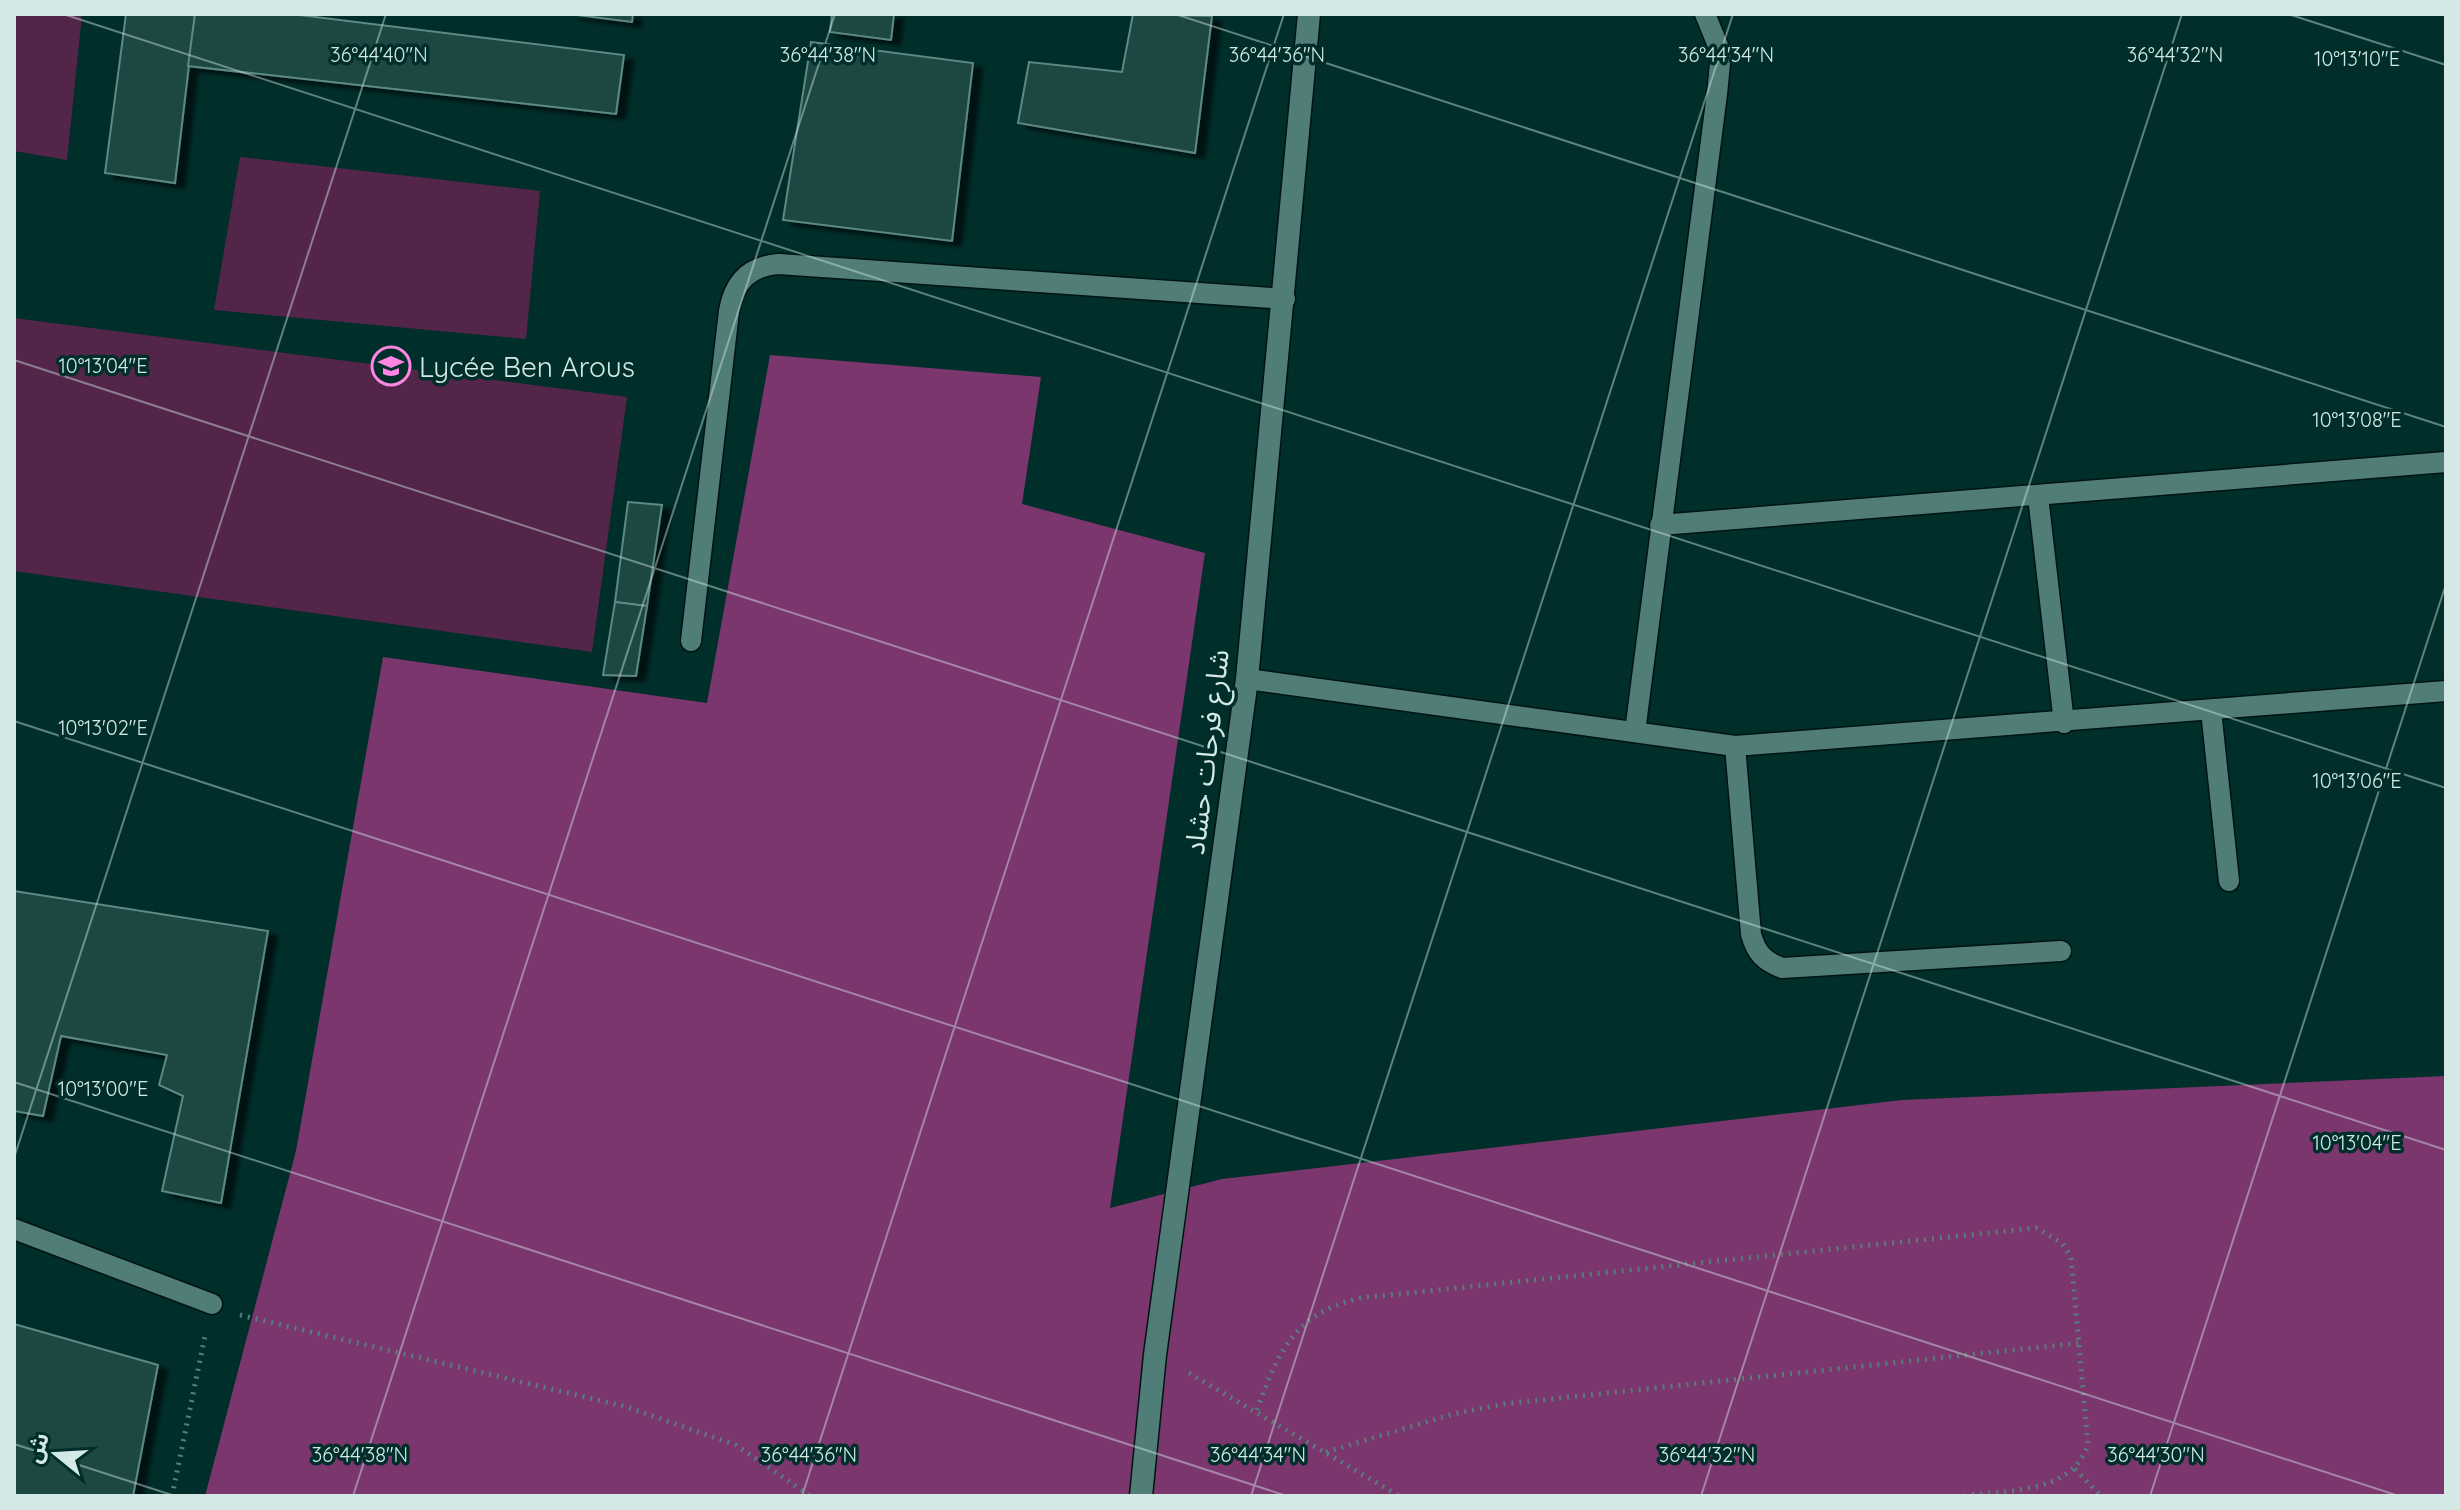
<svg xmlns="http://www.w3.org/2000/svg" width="2460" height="1510" font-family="Quicksand,'Noto Sans Arabic',sans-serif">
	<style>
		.green { fill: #532649 }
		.forest { fill: #7b366d }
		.building { fill: #1b4742; stroke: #5d8984; stroke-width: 2; filter: url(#shadow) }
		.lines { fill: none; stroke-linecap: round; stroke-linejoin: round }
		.service-casing { stroke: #001412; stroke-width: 23 }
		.minor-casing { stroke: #001412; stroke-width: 25 }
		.path { stroke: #597d7a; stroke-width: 5; stroke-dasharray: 2 6; stroke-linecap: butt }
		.service { stroke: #517d78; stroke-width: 20 }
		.minor { stroke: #517d78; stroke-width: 22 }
		.ticks { fill: none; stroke: #d2e9e6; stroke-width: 2; stroke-opacity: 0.45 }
		.labels { text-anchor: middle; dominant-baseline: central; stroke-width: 7; stroke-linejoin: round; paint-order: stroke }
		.poi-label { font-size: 28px; fill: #d2e9e6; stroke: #002e2b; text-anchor: start }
		.street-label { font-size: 28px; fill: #d2e9e6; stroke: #002e2b }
		.ticks-label { font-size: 20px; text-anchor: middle; fill: #d2e9e6; stroke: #002e2b; stroke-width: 7; stroke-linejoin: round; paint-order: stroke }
	</style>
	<defs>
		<filter id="shadow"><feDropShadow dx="9" dy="5" stdDeviation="2" flood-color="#0009"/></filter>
	</defs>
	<rect width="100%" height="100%" fill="#002e2b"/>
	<!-- green -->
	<g class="green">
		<polygon points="14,14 82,14 67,160 14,151"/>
		<polygon points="240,157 540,191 526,339 214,310"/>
		<polygon points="14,318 627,397 592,652 14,571"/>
	</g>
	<!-- forest -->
	<polygon class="forest" points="770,355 1041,377 1022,504 1205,553 1110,1208 1222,1179 1902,1100 2446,1076 2446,1496 205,1496 296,1151 383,657 707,703"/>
	<!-- building -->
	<g class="building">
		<polygon points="126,14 195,14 175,183 105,173"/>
		<polygon points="195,14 291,14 624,55 616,114 188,66"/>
		<polygon points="569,14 633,14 632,22"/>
		<polygon points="832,14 894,14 891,40 830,32"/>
		<polygon points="1133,14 1212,16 1195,153 1018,123 1029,62 1122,72"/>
		<polygon points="811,42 973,63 952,241 783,220"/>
		<polygon points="628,502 662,505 647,606 615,602"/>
		<polygon points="615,602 647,606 636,676 603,675"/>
		<polygon points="14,891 268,931 221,1203 162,1191 183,1096 159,1085 167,1055 61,1036 43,1116 14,1111"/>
		<polygon points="14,1324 158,1365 133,1496 14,1496"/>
	</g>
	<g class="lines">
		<defs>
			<g id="service">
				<polyline points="2038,496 2064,723"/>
				<polyline points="1660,525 2446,462"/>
				<path d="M691,641L729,311C734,282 749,266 779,264L1285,299"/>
				<polyline points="1247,679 1735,746 2446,691"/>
				<polyline points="2211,710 2229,881"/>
				<polyline points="1635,732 1717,94 1721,53 1705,14"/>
				<path d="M1735,746L1751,934C1756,953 1764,961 1782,968L2061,951"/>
				<polyline points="14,1229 212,1304"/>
			</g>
			<polyline id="minor" points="1141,1496 1155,1355 1247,679 1309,14"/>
		</defs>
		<!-- service casing -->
		<use href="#service" class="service-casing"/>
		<!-- minor casing -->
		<use href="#minor" class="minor-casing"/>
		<!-- path -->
		<g class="path">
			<polyline points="240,1315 627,1407 736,1445 810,1496"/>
			<polyline points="1189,1373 1399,1496"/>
			<path d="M1257,1410C1279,1350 1294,1314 1360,1298L2036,1228L2062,1243L2071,1257L2088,1445C2071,1495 2005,1490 1962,1496"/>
			<polyline points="1326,1452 1453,1414 1504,1404 2080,1343"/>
			<polyline points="2075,1469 2101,1496"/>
			<polyline points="172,1496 205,1336"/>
		</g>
		<!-- service -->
		<use href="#service" class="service"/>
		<!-- minor -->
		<use href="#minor" class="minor"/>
	</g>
	<!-- ticks -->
	<path class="ticks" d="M63,14L2446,788M1175,14L2446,427M2288,14L2446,65M14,360L2446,1150M14,721L2399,1496M14,1082L1287,1496M14,1158L386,14M14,1444L175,1496M353,1496L835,14M802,1496L1284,14M1251,1496L1733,14M1701,1496L2182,14M2150,1496L2446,584"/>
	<!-- icons -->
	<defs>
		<symbol id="school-ring" viewBox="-11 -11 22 22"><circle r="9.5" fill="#002e2b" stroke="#fd86e2" stroke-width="1.5"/><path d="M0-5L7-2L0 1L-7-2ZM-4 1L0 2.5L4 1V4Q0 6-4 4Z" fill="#fd86e2"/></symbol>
	</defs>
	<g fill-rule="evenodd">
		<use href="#school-ring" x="369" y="344" width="44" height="44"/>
	</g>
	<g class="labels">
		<!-- poi labels -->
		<g class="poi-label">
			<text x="419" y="366">Lycée Ben Arous</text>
		</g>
		<!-- street labels -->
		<g class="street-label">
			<text transform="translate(1206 752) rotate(-83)">شارع فرحات حشاد</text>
		</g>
	</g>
	<g class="ticks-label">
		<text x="379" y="62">36°44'40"N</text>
		<text x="828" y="62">36°44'38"N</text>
		<text x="1277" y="62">36°44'36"N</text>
		<text x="1726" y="62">36°44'34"N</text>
		<text x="2175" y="62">36°44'32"N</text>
		<text x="2357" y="66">10°13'10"E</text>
		<text x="103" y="373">10°13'04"E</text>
		<text x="2357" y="427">10°13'08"E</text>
		<text x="103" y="735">10°13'02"E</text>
		<text x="2357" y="788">10°13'06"E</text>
		<text x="103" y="1096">10°13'00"E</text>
		<text x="2357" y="1150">10°13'04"E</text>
		<text x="360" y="1462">36°44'38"N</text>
		<text x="809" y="1462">36°44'36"N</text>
		<text x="1258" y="1462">36°44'34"N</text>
		<text x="1707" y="1462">36°44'32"N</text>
		<text x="2156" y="1462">36°44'30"N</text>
	</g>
	<!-- border -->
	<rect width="2460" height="1510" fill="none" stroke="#d2e9e6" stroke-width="32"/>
	<!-- north arrow -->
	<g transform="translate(56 1454) rotate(288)" stroke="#002e2b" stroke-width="6" paint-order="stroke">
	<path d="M0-6L14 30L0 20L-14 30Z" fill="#d2e9e6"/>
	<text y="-12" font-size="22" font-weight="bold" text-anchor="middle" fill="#d2e9e6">ش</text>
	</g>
</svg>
